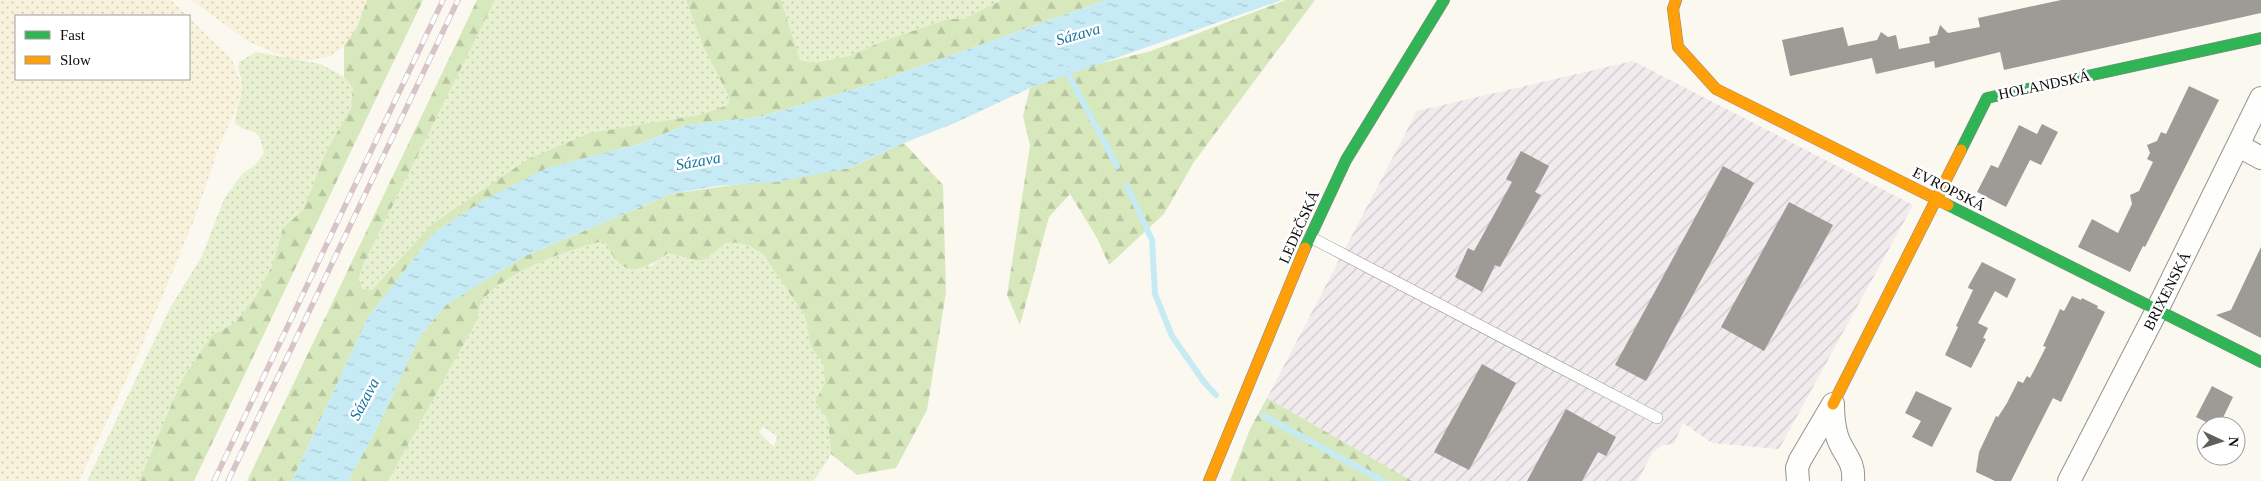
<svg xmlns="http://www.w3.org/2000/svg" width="2261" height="481" font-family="'Times New Roman',serif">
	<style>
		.industrial { fill: url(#industrial-furrows) }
		.farmland { fill: url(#farmland-dots) }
		.green { fill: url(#green-dots); fill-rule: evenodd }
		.forest { fill: url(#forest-firs) }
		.water { fill: url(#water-ripples) }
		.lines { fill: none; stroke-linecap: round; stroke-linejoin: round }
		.stream { stroke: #c6ebf5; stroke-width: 6 }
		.building { fill: #9e9a96 }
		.lane-casing { stroke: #94928f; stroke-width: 12 }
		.street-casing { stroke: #94928f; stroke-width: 24 }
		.fast-casing { stroke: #8a8985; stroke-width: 12 }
		.slow-casing { stroke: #8a8985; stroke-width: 12 }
		.lane { stroke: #fefefd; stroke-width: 11 }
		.street { stroke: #fefefd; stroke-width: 22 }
		.fast { stroke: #30b455; stroke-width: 11 }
		.slow { stroke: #ff9f0a; stroke-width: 11 }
		.rail-casing { stroke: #d7c4c6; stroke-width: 5.5 }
		.rail { stroke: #fff; stroke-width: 4; stroke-dasharray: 11; stroke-linecap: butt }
		.labels { text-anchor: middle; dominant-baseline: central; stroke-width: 5; stroke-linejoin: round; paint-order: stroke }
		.street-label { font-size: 15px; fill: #0c0c0c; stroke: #fff }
		.water-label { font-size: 16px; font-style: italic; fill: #1374a0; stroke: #fff }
	</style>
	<defs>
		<pattern id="industrial-furrows" width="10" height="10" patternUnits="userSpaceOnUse" patternTransform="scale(1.25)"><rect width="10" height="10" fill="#f1ebee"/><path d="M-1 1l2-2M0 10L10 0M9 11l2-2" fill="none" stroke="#cdc8cb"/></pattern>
		<pattern id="farmland-dots" width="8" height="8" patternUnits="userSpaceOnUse" patternTransform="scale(1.25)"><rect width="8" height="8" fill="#f8f2dc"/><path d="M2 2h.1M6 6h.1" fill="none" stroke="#d3cebc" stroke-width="1.8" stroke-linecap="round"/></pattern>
		<pattern id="green-dots" width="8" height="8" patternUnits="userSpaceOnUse" patternTransform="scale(1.25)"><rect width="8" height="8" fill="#e7f0d0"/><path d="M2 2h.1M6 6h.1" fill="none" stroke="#c5cdb1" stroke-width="1.8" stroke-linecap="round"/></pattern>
		<pattern id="forest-firs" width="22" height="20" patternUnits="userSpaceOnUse" patternTransform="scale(1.25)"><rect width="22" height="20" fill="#d8e8bd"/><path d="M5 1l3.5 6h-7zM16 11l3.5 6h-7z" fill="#b8c6a1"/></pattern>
		<pattern id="water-ripples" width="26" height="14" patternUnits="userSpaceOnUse" patternTransform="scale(1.25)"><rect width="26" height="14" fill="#c6ebf5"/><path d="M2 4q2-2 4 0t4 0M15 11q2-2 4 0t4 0" fill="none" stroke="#a9c8d1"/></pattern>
	</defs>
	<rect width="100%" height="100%" fill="#fbf8f0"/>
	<!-- industrial -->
	<polygon class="industrial" points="1633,61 1913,205 1779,449 1712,443 1683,423 1674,444 1662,445 1652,453 1638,481 1412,481 1267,398 1417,111"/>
	<!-- farmland -->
	<g class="farmland">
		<polygon points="0,0 171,0 187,16 16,16 16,79 189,79 189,18 232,60 242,85 240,99 217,153 194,220 140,350 79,481 0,481"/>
		<polygon points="191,0 367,0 357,27 344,46 331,56 312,60 290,59 249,42"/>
	</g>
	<!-- green -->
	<g class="green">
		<polygon points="495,0 686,0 703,46 730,99 728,105 430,226 372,290 361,289 359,278 363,265"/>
		<polygon points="781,0 1002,0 964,19 948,19 883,41 849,56 814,63 800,60"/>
		<path d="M256,52L321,64L344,77L353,88L351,107L325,154L303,210L283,228L272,266L256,296L236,322L211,336L182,380L139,481H87L170,308L202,256L224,199L242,174L255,165L264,153C257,121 251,138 235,123C235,110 242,99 242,86C242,77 237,72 239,62Z"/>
		<path d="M603,241L610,247L617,262L651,266L668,253L698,261L706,259L725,244L732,242L748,245L763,254L805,316L811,347L823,363L825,383L815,402L828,420L831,454L814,481H388L477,320C478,315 479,306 482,301C502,273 570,249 603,241ZM763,427L777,436L774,447L759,432Z"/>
	</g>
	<!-- forest -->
	<g class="forest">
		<polygon points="367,0 423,0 194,481 139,481 182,380 211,336 236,322 256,296 272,266 283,228 303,210 325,154 351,107 353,88 344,77 344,46 357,27"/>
		<polygon points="477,0 495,0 363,265 359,278 362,289 372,290 430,226 528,159 590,133 700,115 728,105 730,99 703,46 686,0 781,0 800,60 814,63 849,56 883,41 948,19 964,19 1002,0 1106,0 865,86 759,117 686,125 639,144 547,168 484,200 434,233 367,319 292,481 247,481"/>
		<polygon points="1286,0 1315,0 1194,162 1164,214 1109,265 1097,238 1070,194 1049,217 1020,325 1007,295 1030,146 1023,116 1030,88 1082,68 1151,51"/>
		<path d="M904,143L943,185L946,292L927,410L896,468L857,475L831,454L828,420L815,402L825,383L823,363L811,347L805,316L763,254L748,245L732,242L725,244L706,259L698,261L668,253C655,263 632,278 617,261C611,255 609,247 603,241C570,249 502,273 482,301C479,306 478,315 477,320L388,481H348L377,428L420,336L446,305L471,289L525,256L671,194L850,168Z"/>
		<polygon points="1267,398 1412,481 1230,481 1250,429"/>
	</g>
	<!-- water -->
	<polygon class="water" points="1106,0 1282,0 1030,88 955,123 904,143 850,168 777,182 717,186 671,194 525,256 446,305 420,336 377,428 348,481 292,481 367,319 434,233 484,200 547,168 639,144 686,125 759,117 865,86"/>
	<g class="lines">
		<!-- stream -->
		<g class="stream">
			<polyline points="1065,68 1117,166"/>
			<polyline points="1127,186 1152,240 1155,294 1172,336 1204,382 1216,395"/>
			<polyline points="1264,416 1383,481"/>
		</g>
	</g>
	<!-- building -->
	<g class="building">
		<polygon points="2061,0 2261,0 2261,13 2004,70 2000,52 1935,68 1934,61 1876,74 1872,58 1790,76 1782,40 1843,27 1848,46 1877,40 1881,32 1888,37 1896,35 1899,49 1930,43 1929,37 1937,35 1940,25 1948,33 1980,27 1978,18"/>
		<polygon points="2189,86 2219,100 2145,247 2143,246 2130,272 2078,247 2092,219 2118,233 2132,204 2130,195 2139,191 2153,162 2147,159 2150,153 2147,145 2157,141 2161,132 2166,134"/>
		<polygon points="2042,124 2058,132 2041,165 2030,160 2006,207 1977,192 1991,165 1998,168 2019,125 2037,134"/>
		<polygon points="1521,151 1549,166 1535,192 1541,195 1500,267 1495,265 1482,292 1455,277 1468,248 1474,251 1512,182 1506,179"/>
		<polygon points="1723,166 1754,183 1646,381 1615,365"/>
		<polygon points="1789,202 1833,225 1764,351 1721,327"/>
		<polygon points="2261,247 2261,338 2216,315 2231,310"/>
		<polygon points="1982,262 2016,279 2007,298 1995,291 1978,323 1988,328 1983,338 1986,339 1971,368 1945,355 1958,327 1956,326 1973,290 1968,288 1969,285"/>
		<polygon points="2072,296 2081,300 2082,298 2098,306 2097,308 2105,312 2061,402 2053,398 2011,481 1995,481 1976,472 1979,452 1996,416 1998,417 2007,403 2018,381 2023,383 2027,376 2030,378 2046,347 2043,346 2056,318 2060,309 2064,311"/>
		<polygon points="1482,364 1516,383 1469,470 1434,452"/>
		<polygon points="2212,386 2233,397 2219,426 2214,426 2196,417"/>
		<polygon points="1916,391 1952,408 1932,447 1912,437 1921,421 1905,413"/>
		<polygon points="1566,409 1616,437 1606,456 1598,452 1582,481 1527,481"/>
	</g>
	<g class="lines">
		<defs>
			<polyline id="lane" points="1310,237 1657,418"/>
			<g id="street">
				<polyline points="2239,146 2261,158"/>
				<path d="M1798,481L1797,468L1800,460L1833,404C1833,415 1834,426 1837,436C1843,455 1855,460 1853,481"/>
				<polyline points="2069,481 2157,310 2261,98"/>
			</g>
			<g id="fast">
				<polyline points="1961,150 1987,98 2261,38"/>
				<polyline points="1948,205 2261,362"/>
				<polyline points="1305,248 1346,160 1444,0"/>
			</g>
			<g id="slow">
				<polyline points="1676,0 1673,9 1678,47 1716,89 1948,205"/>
				<polyline points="1833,404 1961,150"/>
				<polyline points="1209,481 1305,248"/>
			</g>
		</defs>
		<!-- lane casing -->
		<use href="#lane" class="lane-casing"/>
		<!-- street casing -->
		<use href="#street" class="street-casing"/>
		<!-- fast casing -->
		<use href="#fast" class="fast-casing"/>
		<!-- slow casing -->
		<use href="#slow" class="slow-casing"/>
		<!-- lane -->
		<use href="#lane" class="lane"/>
		<!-- street -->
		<use href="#street" class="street"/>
		<!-- fast -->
		<use href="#fast" class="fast"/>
		<!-- slow -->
		<use href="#slow" class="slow"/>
		<defs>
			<g id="rail">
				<polyline points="214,481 443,0"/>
				<polyline points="228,481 458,0"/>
			</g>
		</defs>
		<!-- rail casing -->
		<use href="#rail" class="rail-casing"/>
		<!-- rail -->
		<use href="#rail" class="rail"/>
	</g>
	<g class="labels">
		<!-- street labels -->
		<g class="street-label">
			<text transform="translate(2044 85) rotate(-12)">HOLANDSKÁ</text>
			<text transform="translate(1949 189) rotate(27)">EVROPSKÁ</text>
			<text transform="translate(1299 227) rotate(-66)">LEDEČSKÁ</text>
			<text transform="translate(2167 291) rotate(-63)">BRIXENSKÁ</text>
		</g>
		<!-- water labels -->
		<g class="water-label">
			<text transform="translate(1078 34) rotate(-16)">Sázava</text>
			<text transform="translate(698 161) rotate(-10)">Sázava</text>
			<text transform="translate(364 399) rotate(-62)">Sázava</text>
		</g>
	</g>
	<!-- legend -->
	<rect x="15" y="15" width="175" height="65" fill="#ffffff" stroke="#9e9e9e"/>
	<rect x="25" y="31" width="25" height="8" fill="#30b455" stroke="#9e9e9e"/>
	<text x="60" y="40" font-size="15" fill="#0c0c0c">Fast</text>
	<rect x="25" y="56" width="25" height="8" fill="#ff9f0a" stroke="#9e9e9e"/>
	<text x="60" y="65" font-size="15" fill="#0c0c0c">Slow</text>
	<!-- north arrow -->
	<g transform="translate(2221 441) rotate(94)"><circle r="24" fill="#ffffff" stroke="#9e9e9e"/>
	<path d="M0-4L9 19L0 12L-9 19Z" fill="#605f5c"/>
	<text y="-8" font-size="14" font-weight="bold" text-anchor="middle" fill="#0c0c0c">N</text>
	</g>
</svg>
